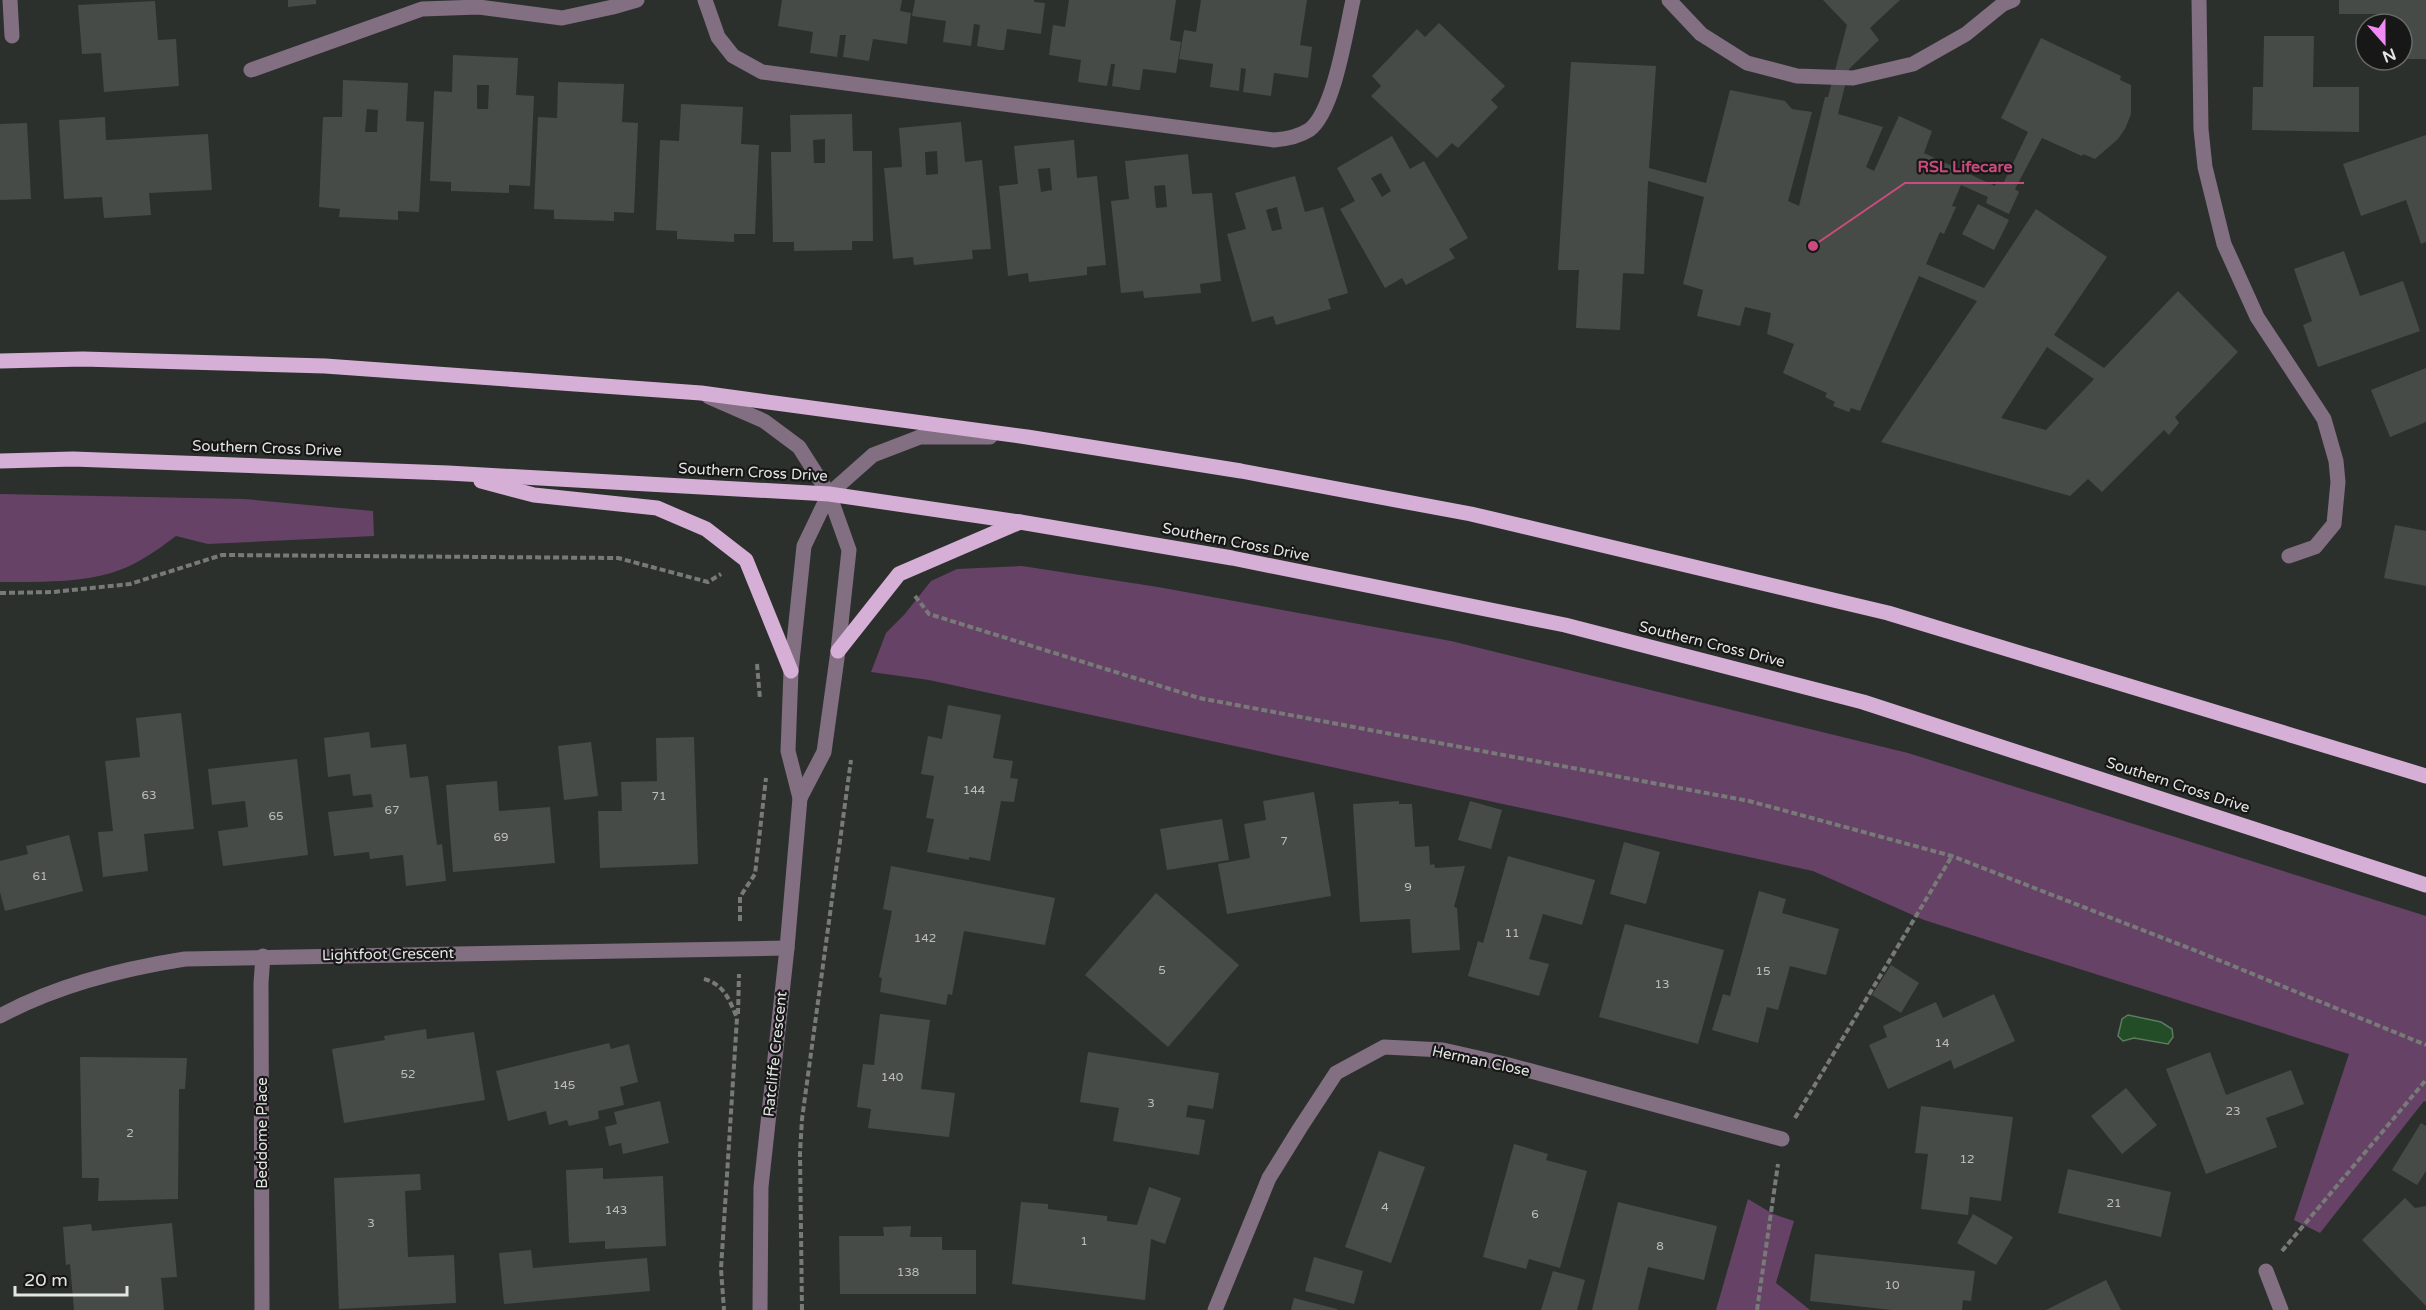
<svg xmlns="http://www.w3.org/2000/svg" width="2426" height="1310" font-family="'Varela Round',sans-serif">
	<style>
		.green { fill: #664267 }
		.water { fill: #224d27; stroke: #5c7b5f; stroke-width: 1.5 }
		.building { fill: #464b47; fill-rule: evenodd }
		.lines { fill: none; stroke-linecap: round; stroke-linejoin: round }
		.path { stroke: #777a77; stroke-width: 4; stroke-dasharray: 6 3; stroke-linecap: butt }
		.minor { stroke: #826f82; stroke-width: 15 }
		.major { stroke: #d6afd6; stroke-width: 15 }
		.labels { text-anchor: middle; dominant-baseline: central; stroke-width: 4.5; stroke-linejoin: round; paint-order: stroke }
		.number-label { font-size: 12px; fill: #bcbebc }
		.street-label { font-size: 15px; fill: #e3e5e3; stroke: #161716 }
		.leader { fill: none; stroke: #ca4b7d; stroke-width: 2 }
		.callout-dot { fill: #ca4b7d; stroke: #161716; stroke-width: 2 }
		.callout-label { font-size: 16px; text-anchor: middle; font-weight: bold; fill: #ca4b7d; stroke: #161716; stroke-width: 4.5; stroke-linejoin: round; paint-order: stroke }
	</style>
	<rect width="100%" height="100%" fill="#2c302c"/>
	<!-- green -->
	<g class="green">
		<path d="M0,494L244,499L373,511L374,536L208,544L176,536C156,551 135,566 111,573C77,583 35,582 0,582Z"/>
		<polygon points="1022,566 1158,587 1451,641 1908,753 2426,916 2426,1102 2424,1101 2320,1233 2294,1220 2349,1054 1924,920 1813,871 929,680 871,672 886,633 904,615 931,581 957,569"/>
		<polygon points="1748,1199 1773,1214 1794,1221 1776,1283 1810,1310 1716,1310"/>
	</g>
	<!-- water -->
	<polygon class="water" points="2128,1015 2161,1022 2172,1029 2173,1037 2168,1044 2134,1038 2123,1041 2118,1036 2122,1019"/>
	<!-- building -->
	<g class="building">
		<polygon points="288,0 316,0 316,4 288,7"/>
		<polygon points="782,0 902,0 900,11 911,13 907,44 873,39 869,61 843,57 846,35 840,35 837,57 810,53 813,32 778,26"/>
		<polygon points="915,0 1034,0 1034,2 1045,3 1041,34 1007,29 1004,50 999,50 977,46 980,25 974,24 971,46 943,42 946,21 912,16"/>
		<polygon points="1069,0 1176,0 1170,40 1181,42 1176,73 1143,69 1140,90 1137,90 1112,86 1115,64 1111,64 1107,86 1078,82 1081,60 1049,55 1053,25 1065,27"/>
		<polygon points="1201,0 1307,0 1300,45 1312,47 1308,78 1274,73 1271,96 1243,92 1246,69 1241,68 1239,91 1210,87 1213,64 1179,59 1184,30 1196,32"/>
		<path d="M1823,0H1900L1870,28L1879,40L1849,69L1838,114L1883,127L1866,167L1874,171L1899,116L1932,131L1924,153L1995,186L1997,181L2003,184L2028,132L2001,118L2041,38L2121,76L2120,80L2131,85V114L2125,129L2118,139L2095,159L2083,154L2082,156L2042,138L2015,189L2019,192L2009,214L1986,203L1988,197L1961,185L1952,206L1956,207L1944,234L1940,232L1926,264L1984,288L2036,209L2107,257L2054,335L2104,368L2178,291L2238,352L2175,417L2179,423L2169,435L2164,430L2102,492L2088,479L2070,496L1881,442L1977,301L1919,276L1860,411L1851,408L1849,412L1833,406L1835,402L1825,397L1827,393L1783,373L1794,344L1767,334L1771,313L1745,307L1740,326L1697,316L1703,290L1683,284L1704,197L1648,181L1644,274L1623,273L1620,330L1576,328L1579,270H1558L1571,62L1656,66L1649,168L1706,183L1730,90L1785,101L1792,109L1812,112L1788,201L1799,206L1825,97H1828L1847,25ZM2047,347L2094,379L2046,430L2001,418Z"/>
		<polygon points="2339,0 2426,0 2426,59 2402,59 2402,24 2388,24 2388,14 2339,14"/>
		<polygon points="155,1 158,40 176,39 179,86 104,92 101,53 82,54 78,5"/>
		<polygon points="1439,23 1505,86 1491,100 1498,107 1458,148 1452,143 1437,158 1371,96 1381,86 1372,76 1417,29 1425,37"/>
		<polygon points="2264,36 2314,36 2313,87 2359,87 2359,132 2252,130 2253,87 2263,87"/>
		<path d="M453,55L518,58L516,95L534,96L530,186L509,185V193L451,191V182L430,181L434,91L452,92ZM477,85H489L488,109H477Z"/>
		<path d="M343,80L408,83L406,121L424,122L419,212L398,211V220L339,217L340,209L319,207L323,117H342ZM367,109L378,110L377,132H365Z"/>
		<polygon points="558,82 624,84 622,122 638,123 634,213 614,212 614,221 554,219 554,210 534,209 538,117 557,118"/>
		<polygon points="681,104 743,107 741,144 759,145 755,234 734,234 734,242 677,239 677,231 656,230 660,140 679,141"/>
		<path d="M852,114L853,151H872L873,241H852V250L794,251V242H773L771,152H791L790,115ZM825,139V163H814L813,140Z"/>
		<polygon points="105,117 106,140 208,134 212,190 149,193 151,215 104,218 102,197 64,199 59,120"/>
		<path d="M961,122L965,162L982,160L991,249L972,250L973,259L914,265L913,257L893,259L884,168L902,167L899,128ZM937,151L938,174L926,175L925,152Z"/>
		<polygon points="27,123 31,199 0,200 0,124"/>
		<polygon points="2426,135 2426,242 2421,244 2406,200 2361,216 2343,164"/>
		<path d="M1392,136L1410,169L1424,161L1468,238L1449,249L1455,258L1406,285L1402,278L1385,288L1340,209L1355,201L1337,168ZM1381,173L1391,191L1382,197L1371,178Z"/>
		<path d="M1074,140L1077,178L1097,176L1106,265L1087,267V275L1029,282L1028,273L1008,276L999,186L1018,184L1014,146ZM1050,168L1052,190L1041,192L1038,169Z"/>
		<path d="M1188,154L1192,194L1212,193L1221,281L1200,284L1201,293L1144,298L1143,291L1121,293L1111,201L1129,199L1125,161ZM1165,185L1167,207L1156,208L1154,186Z"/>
		<path d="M1295,176L1305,212L1323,207L1348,293L1328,299L1331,309L1276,325L1273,316L1252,322L1227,234L1246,229L1235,193ZM1277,207L1282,229L1272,231L1266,210Z"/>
		<polygon points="1978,204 2009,220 1994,250 1962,234"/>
		<polygon points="2344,251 2360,296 2403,281 2420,331 2318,367 2303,325 2312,321 2294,269"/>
		<polygon points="2426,368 2426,422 2390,437 2371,390"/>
		<polygon points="2395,525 2426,531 2426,586 2384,578"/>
		<polygon points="948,705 1001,715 993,758 1013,761 1010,778 1018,779 1014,802 1001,801 990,861 969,857 969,860 927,852 934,819 926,818 934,776 921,774 928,736 942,739"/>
		<polygon points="181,713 194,829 144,834 148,871 103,877 98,832 113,831 105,761 140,757 136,718"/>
		<polygon points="369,732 371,748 406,744 410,778 428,776 437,845 442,844 446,881 406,886 403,855 370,859 369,852 334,856 328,812 373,807 371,794 353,796 350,774 328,777 324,738"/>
		<polygon points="694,737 698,864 600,868 598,811 622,811 621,782 657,781 656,738"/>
		<polygon points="591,742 598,796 564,800 558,746"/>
		<polygon points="297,759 308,855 223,866 218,831 248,827 245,801 212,805 208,769"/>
		<polygon points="497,781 499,811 550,807 555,863 453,872 446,785"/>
		<polygon points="1314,792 1331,896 1227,914 1218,864 1250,858 1244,824 1266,820 1263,801"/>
		<polygon points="1399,801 1399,804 1412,804 1415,847 1429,846 1430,865 1434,864 1435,868 1465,866 1454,907 1457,908 1460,950 1412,953 1410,919 1360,922 1353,804"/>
		<polygon points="1470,801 1502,810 1491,849 1458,840"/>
		<polygon points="1222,819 1229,860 1167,870 1160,829"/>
		<polygon points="69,835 83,891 5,911 0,892 0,861 28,854 26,846"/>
		<polygon points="1624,842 1660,852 1646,904 1610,894"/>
		<polygon points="1508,856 1595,880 1582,925 1543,914 1529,959 1549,964 1539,996 1468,976 1478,941 1483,943"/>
		<polygon points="891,866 1055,898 1045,945 964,931 952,995 948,994 946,1005 880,992 882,978 879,977 892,911 883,909"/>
		<polygon points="1759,891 1786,899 1782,913 1839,929 1826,975 1790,966 1778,1010 1767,1007 1758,1043 1712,1030 1723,994 1730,996"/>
		<polygon points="1156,893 1239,965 1168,1047 1085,975"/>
		<polygon points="1625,924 1724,950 1698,1044 1599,1017"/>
		<polygon points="1891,965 1919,983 1901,1013 1872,995"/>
		<polygon points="1994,994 2015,1041 1954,1069 1951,1060 1888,1089 1869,1045 1887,1037 1883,1026 1936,1002 1943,1018"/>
		<polygon points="880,1014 930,1020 921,1089 955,1093 949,1137 868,1128 871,1109 857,1107 863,1064 874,1065"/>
		<polygon points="426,1029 427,1039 474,1032 485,1100 344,1123 332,1049 385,1040 384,1036"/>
		<polygon points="609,1043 611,1049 629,1044 638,1082 620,1087 624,1105 598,1111 599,1119 569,1126 567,1120 549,1125 546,1111 508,1121 496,1071"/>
		<polygon points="1088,1052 1219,1073 1213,1109 1188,1105 1186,1117 1205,1120 1199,1155 1113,1141 1119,1108 1080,1102"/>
		<polygon points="2210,1052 2226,1095 2291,1070 2304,1104 2266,1118 2277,1147 2206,1174 2166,1069"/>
		<polygon points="80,1057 187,1058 185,1089 179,1089 178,1199 98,1201 99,1178 82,1178"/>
		<polygon points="2126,1088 2157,1125 2122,1154 2091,1116"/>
		<polygon points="660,1101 669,1143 623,1154 621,1143 609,1146 605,1127 617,1124 614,1112"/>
		<polygon points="1921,1106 2013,1117 2001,1201 1970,1197 1968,1215 1921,1209 1928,1154 1915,1153"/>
		<polygon points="2421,1123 2426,1126 2426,1171 2417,1185 2392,1170"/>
		<polygon points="1514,1144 1548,1154 1546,1160 1587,1171 1560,1268 1529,1259 1526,1269 1483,1257"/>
		<polygon points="1379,1151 1425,1167 1391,1263 1345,1247"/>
		<polygon points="603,1168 603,1179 663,1176 666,1246 605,1249 605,1241 569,1243 566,1170"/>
		<polygon points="2068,1169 2171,1192 2161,1237 2058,1213"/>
		<polygon points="420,1174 421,1190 405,1191 408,1257 454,1255 456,1303 339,1309 334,1178"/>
		<polygon points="1149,1187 1181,1198 1165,1244 1151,1239 1145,1300 1012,1284 1021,1202 1048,1204 1048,1209 1107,1216 1107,1221 1137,1225"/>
		<polygon points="2405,1198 2415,1208 2426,1206 2426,1306 2362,1240"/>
		<polygon points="1618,1202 1717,1226 1704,1280 1648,1267 1638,1310 1592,1310"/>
		<polygon points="1973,1214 2013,1237 1996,1265 1957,1243"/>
		<polygon points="172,1223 177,1277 161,1278 164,1310 74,1310 70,1264 66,1265 63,1227 91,1224 92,1231"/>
		<polygon points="911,1226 910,1237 942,1237 942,1250 976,1250 976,1294 840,1294 839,1236 884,1236 883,1227"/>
		<polygon points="531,1250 533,1268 647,1258 650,1291 504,1304 499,1253"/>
		<polygon points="1815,1254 1975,1271 1971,1301 1963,1300 1962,1310 1892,1310 1810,1301"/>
		<polygon points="1314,1257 1363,1271 1354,1304 1305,1291"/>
		<polygon points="1553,1271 1585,1280 1577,1310 1541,1310"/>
		<polygon points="2106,1280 2121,1310 2046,1310"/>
		<polygon points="1294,1298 1337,1309 1337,1310 1291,1310"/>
	</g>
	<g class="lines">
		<!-- path -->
		<g class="path">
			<polyline points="0,593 53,592 130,584 222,555 618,558 708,582 721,574"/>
			<polyline points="915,596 929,614 1199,698 1749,801 1952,856 2199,952 2426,1045"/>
			<polyline points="757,664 760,699"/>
			<polyline points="740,921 740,897 755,874 766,778"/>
			<path d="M704,979C724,984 730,1001 737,1018L721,1269L724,1310"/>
			<polyline points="738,1014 739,974"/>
			<polyline points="1795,1118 1952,856"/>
			<polyline points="2282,1251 2426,1080"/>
			<polyline points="802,1310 800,1153 802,1119 851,760"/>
			<polyline points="1757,1310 1778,1164"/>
		</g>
		<!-- minor -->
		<g class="minor">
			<polyline points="10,0 12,36"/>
			<path d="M705,0L718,37L733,56L762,72L1274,140C1287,139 1298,137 1309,130C1334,112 1346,31 1353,0"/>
			<polyline points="1669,0 1701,34 1747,63 1797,76 1853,78 1913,64 1966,34 2003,4 2013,0"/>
			<polyline points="2199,0 2201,129 2205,167 2224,244 2257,317 2324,419 2336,461 2338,482 2334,524 2315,547 2289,556"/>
			<polyline points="251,70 422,9 479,7 562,18 613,7 637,0"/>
			<polyline points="709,397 764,421 799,447 829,494 849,550 838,651 824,752 800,798"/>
			<path d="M0,1016C57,985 121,969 185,959L787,948"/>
			<polyline points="2266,1271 2281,1310"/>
			<polyline points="262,1310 261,983 263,956"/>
			<polyline points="760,1310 761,1187 787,948 800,798 788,751 791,671 804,546 829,494 873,455 920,437 990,437"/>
			<polyline points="1215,1310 1269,1178 1300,1128 1336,1073 1384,1047 1443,1050 1505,1064 1782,1139"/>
		</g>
		<!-- major -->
		<g class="major">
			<polyline points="0,361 83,359 325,366 701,393 1027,437 1241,471 1471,514 1888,613 2426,776"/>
			<polyline points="0,461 73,459 448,473 829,494 1020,522 1232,558 1565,625 1863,702 2426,885"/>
			<polyline points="481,481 534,495 657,508 706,529 746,560 791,671"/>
			<polyline points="838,651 899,574 1020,522"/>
		</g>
	</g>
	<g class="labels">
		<!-- number labels -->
		<g class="number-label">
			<text x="974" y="790">144</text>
			<text x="149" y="795">63</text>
			<text x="659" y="796">71</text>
			<text x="392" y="810">67</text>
			<text x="276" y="816">65</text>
			<text x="501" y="837">69</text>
			<text x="1284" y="841">7</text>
			<text x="40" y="876">61</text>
			<text x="1408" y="887">9</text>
			<text x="1512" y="933">11</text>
			<text x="925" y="938">142</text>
			<text x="1162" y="970">5</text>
			<text x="1763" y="971">15</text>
			<text x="1662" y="984">13</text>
			<text x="1942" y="1043">14</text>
			<text x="408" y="1074">52</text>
			<text x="892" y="1077">140</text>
			<text x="564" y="1085">145</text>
			<text x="1151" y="1103">3</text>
			<text x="2233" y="1111">23</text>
			<text x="130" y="1133">2</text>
			<text x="1967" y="1159">12</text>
			<text x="2114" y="1203">21</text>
			<text x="1385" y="1207">4</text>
			<text x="616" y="1210">143</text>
			<text x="1535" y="1214">6</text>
			<text x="371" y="1223">3</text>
			<text x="1084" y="1241">1</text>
			<text x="1660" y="1246">8</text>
			<text x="908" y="1272">138</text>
			<text x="1892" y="1285">10</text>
		</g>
		<!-- street labels -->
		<g class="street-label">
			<text transform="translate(267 448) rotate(2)">Southern Cross Drive</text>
			<text transform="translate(753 472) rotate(3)">Southern Cross Drive</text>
			<text transform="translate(1236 542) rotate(11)">Southern Cross Drive</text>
			<text transform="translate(1712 644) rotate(14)">Southern Cross Drive</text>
			<text transform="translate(2178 785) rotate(18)">Southern Cross Drive</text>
			<text transform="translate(388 954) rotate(-1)">Lightfoot Crescent</text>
			<text transform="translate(775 1054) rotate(-84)">Ratcliffe Crescent</text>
			<text transform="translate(1481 1061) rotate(12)">Herman Close</text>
			<text transform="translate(262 1133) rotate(-90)">Beddome Place</text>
		</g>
	</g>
	<!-- callouts -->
	<path class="leader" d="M1813 246L1905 183H2024"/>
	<circle class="callout-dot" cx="1813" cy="246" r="6"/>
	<g class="callout-label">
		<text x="1965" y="172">RSL Lifecare</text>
	</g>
	<!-- north arrow -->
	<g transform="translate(2384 42) rotate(159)"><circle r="28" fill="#161716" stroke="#686968" stroke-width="1.5"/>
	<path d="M0-4.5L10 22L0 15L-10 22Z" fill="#f18af5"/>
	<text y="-9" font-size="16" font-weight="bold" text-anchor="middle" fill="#e3e5e3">N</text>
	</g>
	<!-- scale -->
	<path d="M15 1286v9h112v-9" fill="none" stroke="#e3e5e3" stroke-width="3"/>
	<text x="24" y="1286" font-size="18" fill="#e3e5e3" stroke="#161716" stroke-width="4.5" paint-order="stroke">20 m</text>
</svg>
